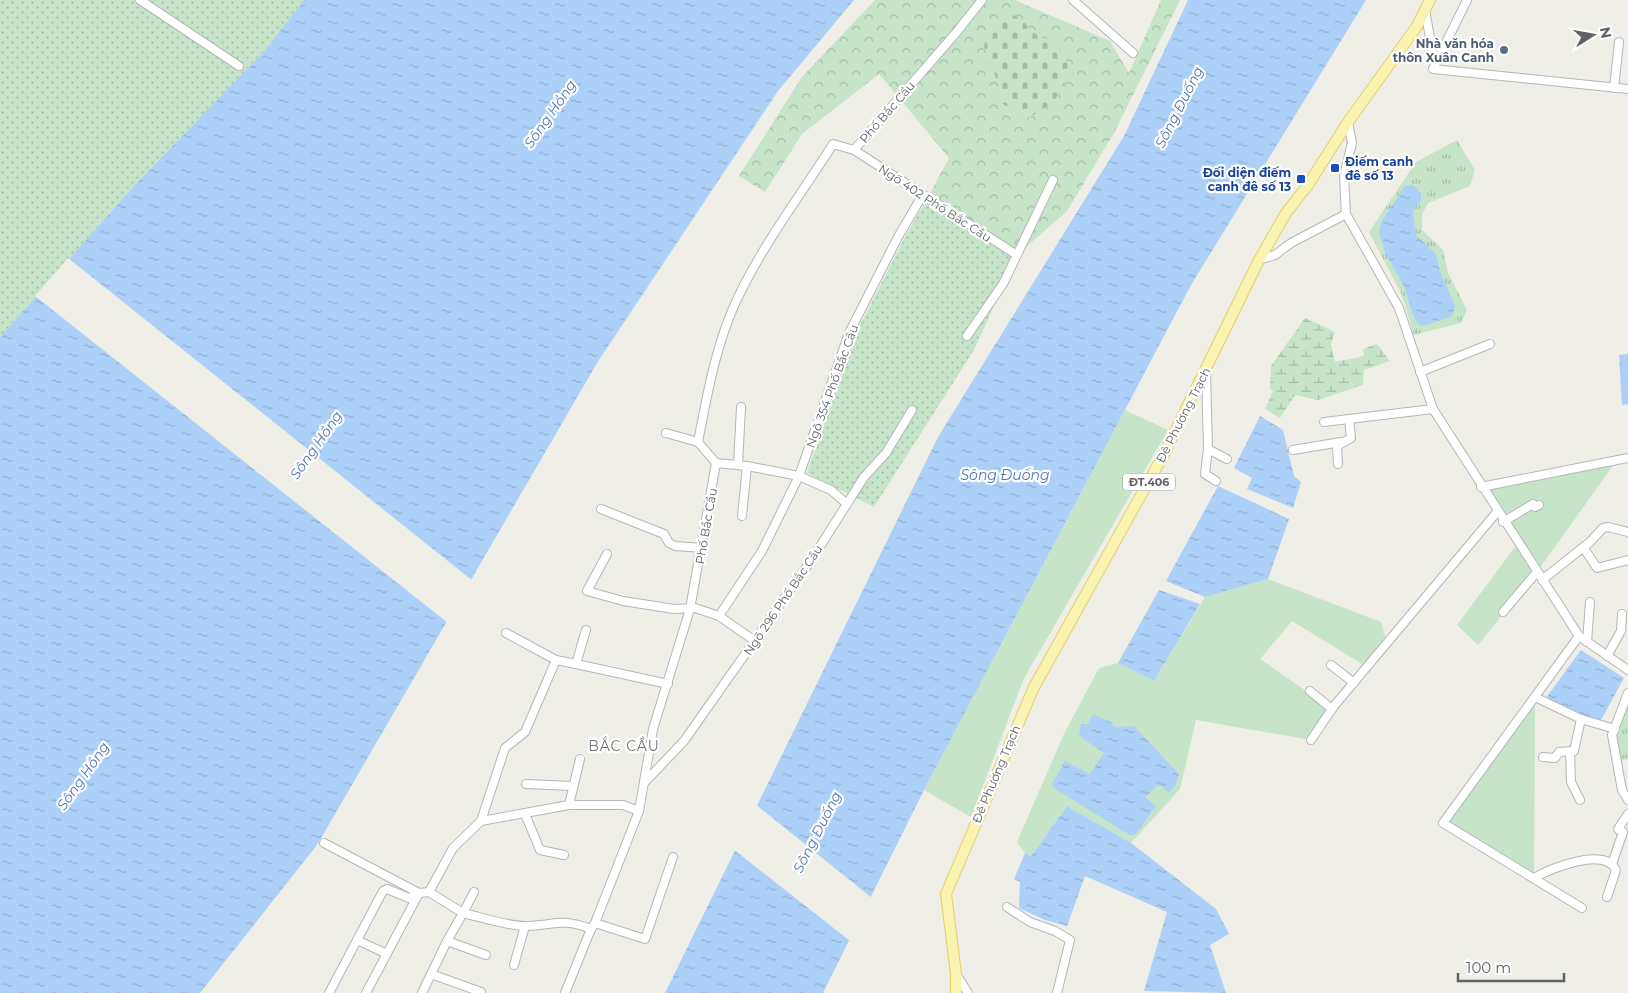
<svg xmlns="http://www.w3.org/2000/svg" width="1628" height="993" font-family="Montserrat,sans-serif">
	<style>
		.grass { fill: #c5e4c8 }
		.forest { fill: url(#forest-crowns) }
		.wetland { fill: url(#wetland-marsh) }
		.cemetery { fill: url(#cemetery-stones) }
		.park { fill: url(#park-tufts) }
		.garden { fill: url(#garden-dots) }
		.water { fill: url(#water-ripples) }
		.pier { fill: #efeee7 }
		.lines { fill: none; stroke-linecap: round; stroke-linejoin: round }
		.minor-casing { stroke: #b4b6ba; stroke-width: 10 }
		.major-casing { stroke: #e7cf68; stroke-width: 12 }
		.minor { stroke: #fff; stroke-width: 8 }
		.major { stroke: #f9f4b2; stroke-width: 10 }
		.service-dot { fill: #5c6f8a; stroke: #fff; stroke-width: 2 }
		.transit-dot { fill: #1a4fb4; stroke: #fff; stroke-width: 2 }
		.labels { text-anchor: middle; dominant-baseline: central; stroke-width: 4.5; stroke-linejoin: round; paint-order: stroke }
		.shield { fill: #fff; stroke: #8e9094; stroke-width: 1 }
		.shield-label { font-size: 11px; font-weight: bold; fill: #5e6166 }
		.service-label { font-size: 12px; font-weight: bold; fill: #4e5e75; stroke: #fff; text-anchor: end }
		.street-label { font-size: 12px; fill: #5e6166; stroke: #fff }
		.transit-label { font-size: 12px; font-weight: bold; fill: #164399; stroke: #fff; text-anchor: start }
		.water-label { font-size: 14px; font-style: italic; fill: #4e75b2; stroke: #fff }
		.neighbourhood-label { font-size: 14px; letter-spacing: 1px; fill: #6f7378; stroke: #fff }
	</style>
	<defs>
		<pattern id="forest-crowns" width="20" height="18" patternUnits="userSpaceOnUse" patternTransform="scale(1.25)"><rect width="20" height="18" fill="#c5e4c8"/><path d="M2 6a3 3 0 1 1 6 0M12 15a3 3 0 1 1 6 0" fill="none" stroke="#a3bca6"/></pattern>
		<pattern id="wetland-marsh" width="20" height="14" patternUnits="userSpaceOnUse" patternTransform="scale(1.25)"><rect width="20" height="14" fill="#c5e4c8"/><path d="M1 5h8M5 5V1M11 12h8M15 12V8" fill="none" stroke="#a3bca6"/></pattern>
		<pattern id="cemetery-stones" width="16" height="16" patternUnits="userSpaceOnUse" patternTransform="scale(1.25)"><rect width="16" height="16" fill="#c5e4c8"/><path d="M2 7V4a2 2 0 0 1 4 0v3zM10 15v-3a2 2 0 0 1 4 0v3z" fill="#a3bca6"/></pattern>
		<pattern id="park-tufts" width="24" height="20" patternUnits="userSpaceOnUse" patternTransform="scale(1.25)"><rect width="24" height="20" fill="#c5e4c8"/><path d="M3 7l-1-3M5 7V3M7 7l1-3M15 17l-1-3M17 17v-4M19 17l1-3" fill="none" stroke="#a3bca6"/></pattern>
		<pattern id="garden-dots" width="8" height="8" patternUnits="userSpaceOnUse" patternTransform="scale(1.25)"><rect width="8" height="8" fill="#c5e4c8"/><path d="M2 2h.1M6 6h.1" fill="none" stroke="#a3bca6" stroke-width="1.8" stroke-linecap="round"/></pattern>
		<pattern id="water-ripples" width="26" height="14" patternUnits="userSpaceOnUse" patternTransform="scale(1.25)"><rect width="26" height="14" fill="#add0f8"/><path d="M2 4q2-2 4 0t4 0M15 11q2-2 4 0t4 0" fill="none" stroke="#90accd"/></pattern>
	</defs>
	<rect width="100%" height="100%" fill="#efeee7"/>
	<!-- grass -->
	<g class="grass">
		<polygon points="1125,410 1168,430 1024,678 971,817 924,790"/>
		<polygon points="1617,460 1537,572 1478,645 1457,625 1518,543 1481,487"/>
		<polygon points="1268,579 1381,622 1387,643 1367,667 1292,621 1260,659 1332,709 1311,740 1196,720 1180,789 1131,843 1067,806 1031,856 1025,853 1017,842 1064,734 1099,668 1118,663 1154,681 1205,597"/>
		<polygon points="1535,697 1534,878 1443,823"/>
	</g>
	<!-- forest -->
	<polygon class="forest" points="875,0 1015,0 1110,41 1129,73 1161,0 1180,0 1114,133 1067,211 1017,255 927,199 949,158 879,74 802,134 765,192 739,176 802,77"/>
	<!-- wetland -->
	<polygon class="wetland" points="1305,318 1335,332 1331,344 1335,362 1364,356 1363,349 1377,344 1390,361 1364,370 1363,385 1318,400 1295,395 1280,418 1265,409 1273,391 1270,388 1271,366"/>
	<!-- cemetery -->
	<path class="cemetery" d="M1007,15C1025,14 1025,28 1037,35C1041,38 1048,39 1053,40L1074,74L1069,76L1053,103L1028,118L1001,103L998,83L984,47L986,37Z"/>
	<!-- park -->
	<g class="park">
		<polygon points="1457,140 1475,170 1470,186 1428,203 1422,214 1422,230 1443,250 1448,273 1467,310 1461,323 1414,335 1401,293 1369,232 1416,162"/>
		<polygon points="1628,693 1628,759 1617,761 1612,735"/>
	</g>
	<!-- garden -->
	<g class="garden">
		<polygon points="0,0 304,0 266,49 133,187 0,337"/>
		<polygon points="927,199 1017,255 974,350 874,507 807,473 855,335 906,235"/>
	</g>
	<!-- water -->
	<g class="water">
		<polygon points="304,0 854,0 778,91 597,363 317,845 200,993 0,993 0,337 133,187 266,49"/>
		<polygon points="1188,0 1366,0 1191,285 924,790 823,993 665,993 938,437 1124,136"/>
		<polygon points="1413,185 1421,193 1421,200 1413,211 1415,234 1436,254 1440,271 1455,306 1452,316 1424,326 1418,324 1413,315 1404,286 1385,252 1379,232 1381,222 1405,186"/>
		<polygon points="1628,354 1628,404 1622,405 1619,355"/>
		<polygon points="1260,416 1283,430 1294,476 1301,482 1293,508 1247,489 1252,478 1234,468"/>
		<polygon points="1218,486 1289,519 1268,579 1205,597 1166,581"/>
		<polygon points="1159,590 1200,604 1154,681 1118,663"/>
		<polygon points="1581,650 1624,678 1600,722 1546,698"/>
		<polygon points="1093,714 1111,722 1115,727 1134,726 1179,774 1175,786 1168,793 1162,786 1157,786 1145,797 1156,806 1136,834 1131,836 1054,788 1052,784 1065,761 1090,774 1104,753 1079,736 1081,724 1088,724"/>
		<polygon points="1067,806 1131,843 1216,909 1229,934 1210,945 1226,993 1144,991 1167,912 1085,876 1067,926 1045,920 1019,908 1020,882 1014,879 1025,853 1031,856"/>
	</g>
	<!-- pier -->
	<g class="pier">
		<polygon points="68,258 473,581 448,623 35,296"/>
		<polygon points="755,804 872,898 850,941 733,849"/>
	</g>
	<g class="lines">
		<defs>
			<g id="minor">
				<polyline points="140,0 239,66"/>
				<polyline points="1073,0 1133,53"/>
				<polyline points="1467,0 1433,69 1628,89"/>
				<polyline points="1425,10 1435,65"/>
				<polyline points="1614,88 1619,42"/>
				<polyline points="1348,122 1352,143 1344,176 1346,214 1399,308 1433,409 1579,636 1628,670"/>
				<polyline points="854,150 1017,255"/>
				<polyline points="1259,260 1275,255 1291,243 1346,214"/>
				<polyline points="967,336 1003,284 1053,180"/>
				<polyline points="1206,371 1208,449 1227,459"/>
				<polyline points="1420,372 1490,344"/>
				<polyline points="1324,422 1433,409"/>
				<polyline points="666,433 698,442"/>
				<polyline points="1208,449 1205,474 1216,481"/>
				<polyline points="1293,450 1341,442"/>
				<polyline points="716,463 747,466 799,476 849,333 898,237 922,196"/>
				<polyline points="1338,464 1337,446 1351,438 1349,419"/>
				<polyline points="738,465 741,407"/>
				<polyline points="1481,487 1628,458"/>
				<polyline points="601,509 664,534 669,543 675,546 703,548"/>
				<polyline points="742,516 747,466"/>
				<polyline points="1503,522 1533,504 1535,507 1539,505"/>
				<polyline points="1583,547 1597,568 1628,560"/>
				<polyline points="607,554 587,591 623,601 674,609 695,608 719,616 755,641"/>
				<polyline points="1542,580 1590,542 1603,528 1608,527 1628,532"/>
				<polyline points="1503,612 1537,572"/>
				<polyline points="719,616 762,551 799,476 831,490 847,504"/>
				<polyline points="586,630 576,664 668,684"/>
				<polyline points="506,633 556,660 576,664"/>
				<polyline points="1579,636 1443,823 1582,908"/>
				<polyline points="1587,642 1590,602"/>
				<polyline points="1607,656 1621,631 1622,614"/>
				<polyline points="1331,665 1354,683"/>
				<polyline points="1310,691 1332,709"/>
				<polyline points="1628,693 1612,735 1622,790 1628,800"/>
				<polyline points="1535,697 1581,719 1615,729"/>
				<polyline points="1311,740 1334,706 1497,512"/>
				<polyline points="1570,751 1571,782 1580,800"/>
				<polyline points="1543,757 1555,758 1559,752 1574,751 1581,719"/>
				<polyline points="645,782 684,741 812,559 864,477 886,453 912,410"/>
				<polyline points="526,784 572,786"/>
				<polyline points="569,805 580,759"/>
				<polyline points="525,814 540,850 564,855"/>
				<polyline points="481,821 505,748 525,732 556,660"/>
				<polyline points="324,843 419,893 429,892 463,913 474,892"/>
				<polyline points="1612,864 1623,832 1618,829 1628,814"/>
				<path d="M1534,878C1550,869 1604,846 1616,870L1607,897"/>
				<polyline points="429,892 453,848 481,821 569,805 623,805 639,811"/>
				<polyline points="1007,907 1030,922 1055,931 1070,940 1057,993"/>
				<polyline points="595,923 645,939 673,857"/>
				<polyline points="357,940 387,954"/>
				<polyline points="447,941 486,955"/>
				<polyline points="514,965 525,926"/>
				<polyline points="431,974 481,992"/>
				<polyline points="956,974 968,993"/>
				<polyline points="329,993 383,891 387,889 409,898 413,898 415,892"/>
				<polyline points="366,993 418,895"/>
				<path d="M422,993L447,941L463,913C481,917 507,926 525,926C553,926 561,917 591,929L595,923L639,811L653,729L690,609L716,463L698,442C707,396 715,349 734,306C760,248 799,198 833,144L854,150L955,34L982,0"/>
				<polyline points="565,993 591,929"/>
			</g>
			<polyline id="major" points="956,993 956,974 946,894 1034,687 1164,454 1259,260 1286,213 1308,185 1348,122 1417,26 1430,0"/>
		</defs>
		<!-- minor casing -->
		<use href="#minor" class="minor-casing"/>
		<!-- major casing -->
		<use href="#major" class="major-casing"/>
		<!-- minor -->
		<use href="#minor" class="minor"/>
		<!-- major -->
		<use href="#major" class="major"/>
	</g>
	<!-- markers -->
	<circle class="service-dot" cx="1504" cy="50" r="5"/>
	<g class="transit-dot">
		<rect x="1330" y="163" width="10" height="10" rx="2.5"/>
		<rect x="1296" y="174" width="10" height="10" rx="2.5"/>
	</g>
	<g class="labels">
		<!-- shield labels -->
		<rect class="shield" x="1123" y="473.5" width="52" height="17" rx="4"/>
		<g class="shield-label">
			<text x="1149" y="482">ĐT.406</text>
		</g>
		<!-- service labels -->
		<g class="service-label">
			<text x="1494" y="43">Nhà văn hóa<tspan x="1494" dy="14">thôn Xuân Canh</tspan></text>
		</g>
		<!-- street labels -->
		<g class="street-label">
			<text transform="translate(887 112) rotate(-49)">Phố Bắc Cầu</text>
			<text transform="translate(935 203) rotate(33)">Ngõ 402 Phố Bắc Cầu</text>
			<text transform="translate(832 386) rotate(-70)">Ngõ 354 Phố Bắc Cầu</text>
			<text transform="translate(1183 415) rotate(-63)">Đê Phương Trạch</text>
			<text transform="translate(706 526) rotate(-80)">Phố Bắc Cầu</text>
			<text transform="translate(783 600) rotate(-56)">Ngõ 296 Phố Bắc Cầu</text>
			<text transform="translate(996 774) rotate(-67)">Đê Phương Trạch</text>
		</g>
		<!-- transit labels -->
		<g class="transit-label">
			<text x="1345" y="161">Điếm canh<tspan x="1345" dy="14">đê số 13</tspan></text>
			<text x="1291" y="172" text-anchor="end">Đối diện điếm<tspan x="1291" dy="14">canh đê số 13</tspan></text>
		</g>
		<!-- water labels -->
		<g class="water-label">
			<text transform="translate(1179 107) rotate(-63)">Sông Đuống</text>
			<text transform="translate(550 114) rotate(-55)">Sông Hồng</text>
			<text transform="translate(316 445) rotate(-55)">Sông Hồng</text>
			<text x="1005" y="475">Sông Đuống</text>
			<text transform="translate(83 776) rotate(-55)">Sông Hồng</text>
			<text transform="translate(817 832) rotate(-63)">Sông Đuống</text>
		</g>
		<!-- neighbourhood labels -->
		<g class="neighbourhood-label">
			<text x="624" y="746">BẮC CẦU</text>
		</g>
	</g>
	<!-- north arrow -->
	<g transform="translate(1593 35) rotate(79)" stroke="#ffffff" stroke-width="4" paint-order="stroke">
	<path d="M0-4L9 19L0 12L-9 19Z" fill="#5e6166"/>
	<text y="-8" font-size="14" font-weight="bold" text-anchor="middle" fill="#5e6166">N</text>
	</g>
	<!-- scale -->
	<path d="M1458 973v8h106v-8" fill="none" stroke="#5e6166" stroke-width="2.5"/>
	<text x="1466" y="973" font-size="15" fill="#5e6166" stroke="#ffffff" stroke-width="4" paint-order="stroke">100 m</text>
</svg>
